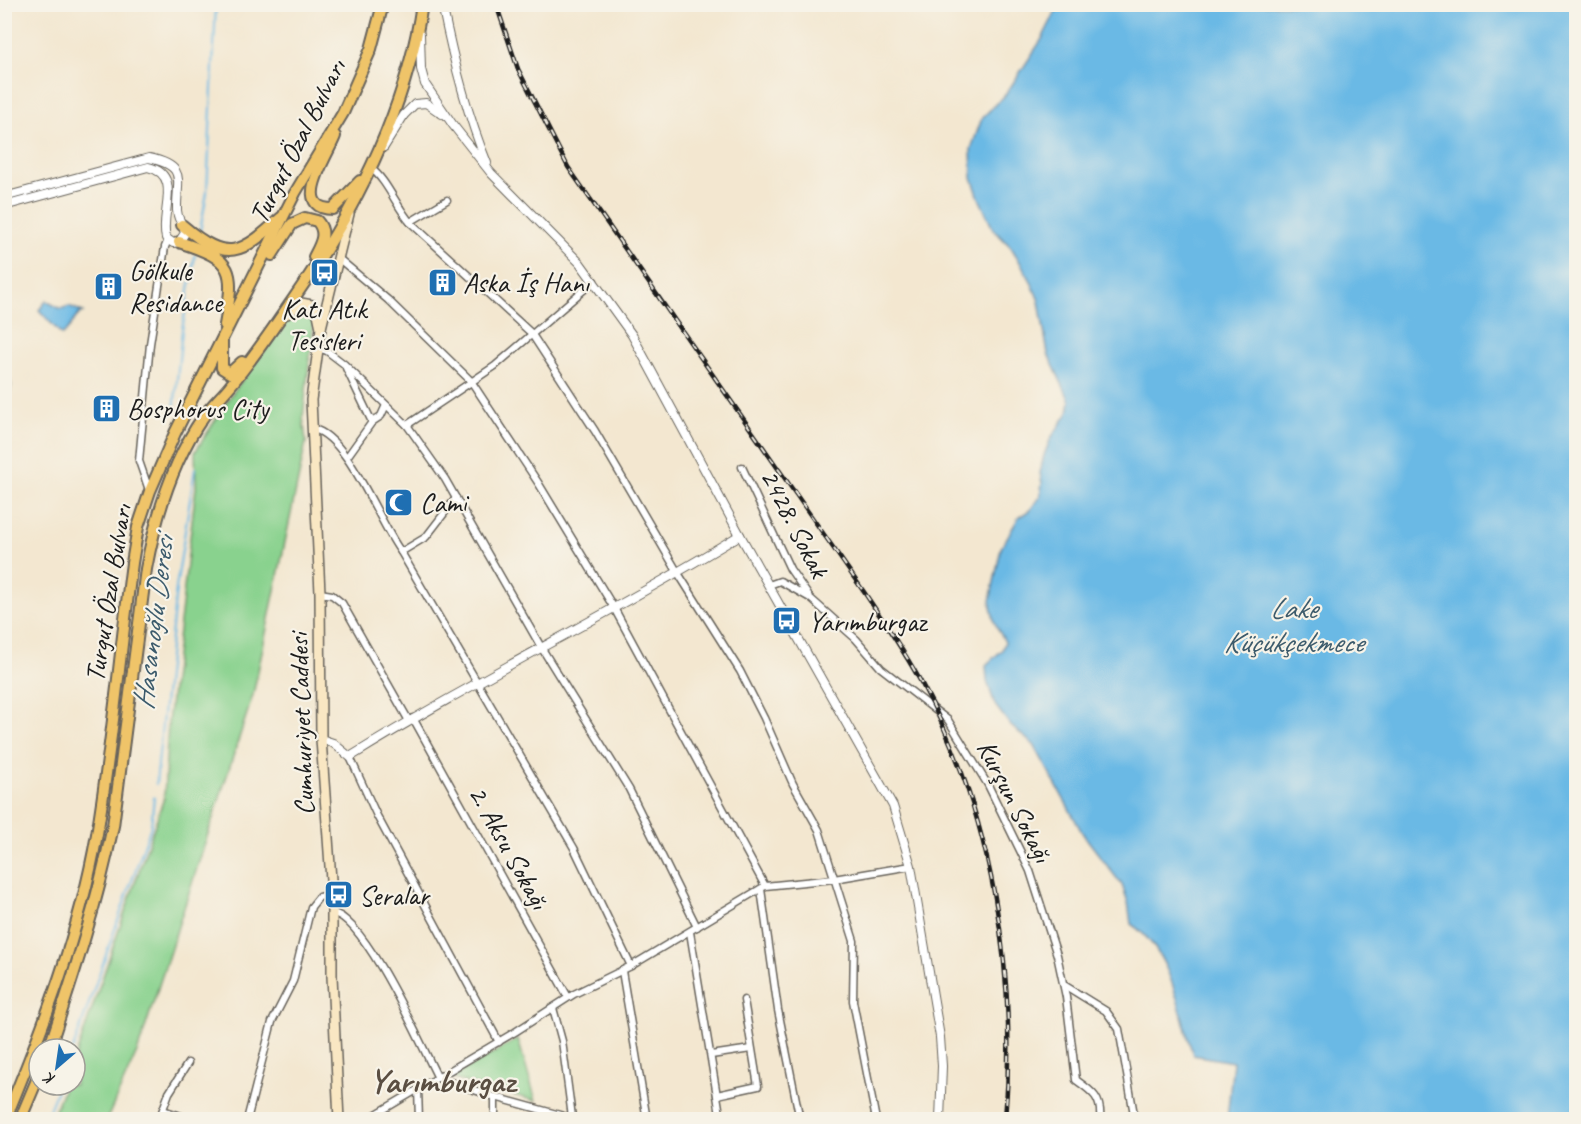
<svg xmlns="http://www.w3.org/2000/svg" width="1581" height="1124" font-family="Caveat,sans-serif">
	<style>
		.green { fill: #89d28e; stroke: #527755; stroke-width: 1.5 }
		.water { fill: #6bb9e5; stroke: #446a80; stroke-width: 1.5 }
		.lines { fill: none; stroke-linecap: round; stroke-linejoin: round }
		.stream { stroke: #6bb9e5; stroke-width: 2 }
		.minor-casing { stroke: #67635b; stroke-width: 9 }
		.tertiary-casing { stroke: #67635b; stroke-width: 10 }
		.secondary-casing { stroke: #67635b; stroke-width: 12 }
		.primary-casing { stroke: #67635b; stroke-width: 14 }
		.minor { stroke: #fff; stroke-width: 6 }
		.tertiary { stroke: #fff; stroke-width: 8 }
		.secondary { stroke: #f9e7c3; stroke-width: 9 }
		.primary { stroke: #efc469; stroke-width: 10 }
		.rail-casing { stroke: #1c1c1c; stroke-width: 4.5 }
		.rail { stroke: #f7f3e8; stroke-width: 2; stroke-dasharray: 7; stroke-linecap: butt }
		.labels { text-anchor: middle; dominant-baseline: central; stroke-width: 4.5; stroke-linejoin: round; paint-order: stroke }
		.street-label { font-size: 28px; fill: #1c1c1c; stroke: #f7f3e8 }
		.poi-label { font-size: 28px; fill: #1c1c1c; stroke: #f7f3e8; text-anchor: start }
		.water-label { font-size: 30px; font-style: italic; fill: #3c5b6c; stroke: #f7f3e8 }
		.district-label { font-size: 34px; font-weight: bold; fill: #5a4e42; stroke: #f7f3e8 }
	</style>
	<rect width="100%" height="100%" fill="#f7f3e8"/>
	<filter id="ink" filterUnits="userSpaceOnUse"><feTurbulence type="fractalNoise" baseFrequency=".0167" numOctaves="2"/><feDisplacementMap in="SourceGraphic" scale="12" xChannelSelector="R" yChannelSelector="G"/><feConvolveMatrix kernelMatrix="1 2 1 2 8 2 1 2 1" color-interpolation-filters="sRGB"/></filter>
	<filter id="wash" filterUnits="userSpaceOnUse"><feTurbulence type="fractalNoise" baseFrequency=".008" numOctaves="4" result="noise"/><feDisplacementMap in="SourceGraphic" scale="24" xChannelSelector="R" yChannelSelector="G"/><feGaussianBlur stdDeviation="1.35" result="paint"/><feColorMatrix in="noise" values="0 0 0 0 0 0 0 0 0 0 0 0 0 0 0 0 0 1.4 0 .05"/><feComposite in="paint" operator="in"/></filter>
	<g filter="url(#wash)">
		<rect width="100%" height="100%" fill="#f3e7d0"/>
		<!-- green -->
		<g class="green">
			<polygon points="309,307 313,312 314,320 303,417 306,442 253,695 138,1050 107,1119 51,1120 65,1085 75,1085 75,1058 164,798 168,724 196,487 195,452 232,394 292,314"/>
			<polygon points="518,1039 536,1101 457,1080 453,1076"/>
		</g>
		<!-- water -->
		<g class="water">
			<path d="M1059,5H1576V1119H1227L1233,1062L1193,1055C1179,1011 1172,951 1131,924L1128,902L1122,885L1083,834L1034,745L1011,726L995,705L987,681L986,665L1002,650L1005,642L994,621L990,601L1001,548L1019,517L1030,510L1040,497L1042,483L1040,473L1044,455L1051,438L1068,413L1070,401L1048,354L1039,301L1030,279L1011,247L993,229L979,198L972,177L971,149L982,118L1006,94L1042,39Z"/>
			<path d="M46,301L61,309L69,306L83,312C72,317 72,329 62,335L39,310Z"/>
			<polygon points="5,364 11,385 5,418"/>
		</g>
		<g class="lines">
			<!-- stream -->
			<g class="stream">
				<polyline points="200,231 207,192 216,4"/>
				<polyline points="174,410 182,330 195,255"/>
				<polyline points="156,784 176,588 195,468"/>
				<polyline points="73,1049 151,826 154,797"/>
				<polyline points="45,1120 59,1085"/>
			</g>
		</g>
	</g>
	<g filter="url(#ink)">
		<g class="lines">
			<defs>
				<g id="minor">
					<path d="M371,169C385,177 398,209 410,222L531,333L595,431L678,573L740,671L764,718L793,784L819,830L854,941L853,1001L876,1120"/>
					<polyline points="410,222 447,200"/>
					<polyline points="338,258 388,300 471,381 539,484 614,608 765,886"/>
					<polyline points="317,348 327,351 344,364 407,425 445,479 541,647 629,789 697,927"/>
					<polyline points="346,368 372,422 381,416 386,405"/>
					<polyline points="407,425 495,366 594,281"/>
					<path d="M313,429C348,436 379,523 401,552L574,848L631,966"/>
					<polyline points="347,457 372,422"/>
					<polyline points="742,467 790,569 808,595"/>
					<polyline points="149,490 139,461 150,344 165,247 168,240"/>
					<polyline points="401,552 426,537 456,498"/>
					<path d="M769,585L780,581L810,598L856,639L881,668L948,720L988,785L1030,871L1057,955L1066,997L1076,1080C1093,1092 1102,1098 1100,1120"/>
					<polyline points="320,593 332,595 342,603 409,721"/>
					<polyline points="413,718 568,997"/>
					<polyline points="350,757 377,816 499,1042"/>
					<polyline points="761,889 778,1010 800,1120"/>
					<path d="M332,913C364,915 422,1047 438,1078L495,1097L578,1120"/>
					<polyline points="690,932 721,1120"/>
					<polyline points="622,971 647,1120"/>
					<polyline points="1064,985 1106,1011 1119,1029 1135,1120"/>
					<polyline points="553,1008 562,1041 572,1117"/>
					<polyline points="711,1055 751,1049"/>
					<polyline points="418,1088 419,1120"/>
					<polyline points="717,1095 758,1086 744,1000"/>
					<polyline points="495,1097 495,1120"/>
					<polyline points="163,1110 193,1120"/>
					<polyline points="159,1120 169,1093 188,1063"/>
					<polyline points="247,1120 272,1022 293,981 311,907 319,897 332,894"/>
					<polyline points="366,1120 515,1032 574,994 631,966 765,886 834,879 911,866"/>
				</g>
				<g id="tertiary">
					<path d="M442,4C453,59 466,112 487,163"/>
					<polyline points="420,34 421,69 425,84 453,125 491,173 580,263 632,335 740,535 893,806 911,866 940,1037 942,1066 940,1120"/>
					<polyline points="384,147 404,115 415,104 426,103 442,114"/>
					<path d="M4,197L149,158C187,166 177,179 177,207C176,219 183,223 185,233L179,242L173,243L166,238C159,214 184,175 148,167L4,206"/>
					<path d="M321,739L333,743L350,757C477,678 612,614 740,535"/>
				</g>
				<g id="secondary">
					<polyline points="287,314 301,303 312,305 318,314 321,328"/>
					<polyline points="339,1120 332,976 332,894 321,739 320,593 311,400 321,328 349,214"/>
				</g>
				<g id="primary">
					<path d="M335,136C328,155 290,209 333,209L360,181"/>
					<path d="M182,225C228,264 241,254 281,218"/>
					<path d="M179,242C235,260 235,269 225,325"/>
					<path d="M272,255L292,224L305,218L317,221C328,233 320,245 314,257"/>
					<polyline points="222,341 222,368 230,373 242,362"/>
					<path d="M49,1049C74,974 97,904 113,826L146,569C156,515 172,462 203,417C211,406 222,396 230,386C252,360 272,330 292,301C354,213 406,113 422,4"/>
					<path d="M5,1120C43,1028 80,932 97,834C112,745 120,653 132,563L138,527L150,491L175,433L295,193L343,113L371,49L383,4"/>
					<polyline points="20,1120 39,1075"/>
				</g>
			</defs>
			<!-- minor casing -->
			<use href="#minor" class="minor-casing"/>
			<!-- tertiary casing -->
			<use href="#tertiary" class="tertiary-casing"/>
			<!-- secondary casing -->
			<use href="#secondary" class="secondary-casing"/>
			<!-- primary casing -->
			<use href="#primary" class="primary-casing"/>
			<!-- minor -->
			<use href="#minor" class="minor"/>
			<!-- tertiary -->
			<use href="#tertiary" class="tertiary"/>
			<!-- secondary -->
			<use href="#secondary" class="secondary"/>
			<!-- primary -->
			<use href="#primary" class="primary"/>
			<defs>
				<path id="rail" d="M496,4L518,69L568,167L864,592C884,622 905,652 922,684C992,812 1018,975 1005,1120"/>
			</defs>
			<!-- rail casing -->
			<use href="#rail" class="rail-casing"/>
			<!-- rail -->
			<use href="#rail" class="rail"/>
		</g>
	</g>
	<!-- icons -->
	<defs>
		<symbol id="bus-square" viewBox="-11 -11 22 22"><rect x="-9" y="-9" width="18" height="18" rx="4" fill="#1f6fb2" stroke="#f7f3e8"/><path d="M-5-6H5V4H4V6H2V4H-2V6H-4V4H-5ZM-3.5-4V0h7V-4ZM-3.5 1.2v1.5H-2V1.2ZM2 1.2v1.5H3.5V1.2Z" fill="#fff"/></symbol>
		<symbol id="building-square" viewBox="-11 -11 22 22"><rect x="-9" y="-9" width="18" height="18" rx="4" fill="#1f6fb2" stroke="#f7f3e8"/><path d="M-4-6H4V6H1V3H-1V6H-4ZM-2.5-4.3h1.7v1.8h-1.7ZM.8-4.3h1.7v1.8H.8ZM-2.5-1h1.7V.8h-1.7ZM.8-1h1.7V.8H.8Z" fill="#fff"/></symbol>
		<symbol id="mosque-square" viewBox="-11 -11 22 22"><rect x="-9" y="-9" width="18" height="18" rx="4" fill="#1f6fb2" stroke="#f7f3e8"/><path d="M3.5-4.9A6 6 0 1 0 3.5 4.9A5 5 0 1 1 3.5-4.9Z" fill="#fff"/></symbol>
	</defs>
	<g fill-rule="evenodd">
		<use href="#bus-square" x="308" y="256" width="33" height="33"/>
		<use href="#building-square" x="426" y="266" width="33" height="33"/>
		<use href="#building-square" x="92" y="270" width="33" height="33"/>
		<use href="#building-square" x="90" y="392" width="33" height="33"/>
		<use href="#mosque-square" x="382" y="486" width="33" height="33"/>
		<use href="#bus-square" x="770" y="604" width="33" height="33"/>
		<use href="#bus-square" x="322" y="878" width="33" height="33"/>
	</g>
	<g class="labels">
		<!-- street labels -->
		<g class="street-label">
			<text transform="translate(297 141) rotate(-63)">Turgut Özal Bulvarı</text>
			<text transform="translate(795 523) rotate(63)">2428. Sokak</text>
			<text transform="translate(108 593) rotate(-81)">Turgut Özal Bulvarı</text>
			<text transform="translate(301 724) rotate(-92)">Cumhuriyet Caddesi</text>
			<text transform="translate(1015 801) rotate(63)">Kurşun Sokağı</text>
			<text transform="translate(509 847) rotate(61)">2. Aksu Sokağı</text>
		</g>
		<!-- poi labels -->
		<g class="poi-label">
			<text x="129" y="270">Gölkule<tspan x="129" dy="32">Residance</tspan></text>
			<text x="463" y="282">Aska İş Hanı</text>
			<text x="324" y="308" text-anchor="middle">Katı Atık<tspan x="324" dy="32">Tesisleri</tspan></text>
			<text x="127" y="408">Bosphorus City</text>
			<text x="420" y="502">Cami</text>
			<text x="808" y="621">Yarımburgaz</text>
			<text x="359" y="895">Seralar</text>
		</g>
		<!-- water labels -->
		<g class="water-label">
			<text x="1293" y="608">Lake<tspan x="1293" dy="34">Küçükçekmece</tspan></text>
			<text transform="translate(153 623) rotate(-83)">Hasanoğlu Deresi</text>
		</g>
		<!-- district labels -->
		<g class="district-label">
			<text x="442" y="1080">Yarımburgaz</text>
		</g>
	</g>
	<!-- margin -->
	<rect width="1581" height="1124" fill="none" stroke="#f7f3e8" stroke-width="24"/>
	<!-- north arrow -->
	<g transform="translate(57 1067) rotate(209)"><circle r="28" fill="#f7f3e8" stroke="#9f9d96" stroke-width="1.5"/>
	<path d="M0-4.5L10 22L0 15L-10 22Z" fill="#1f6fb2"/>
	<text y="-9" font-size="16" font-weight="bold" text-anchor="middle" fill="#1c1c1c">K</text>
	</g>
</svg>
